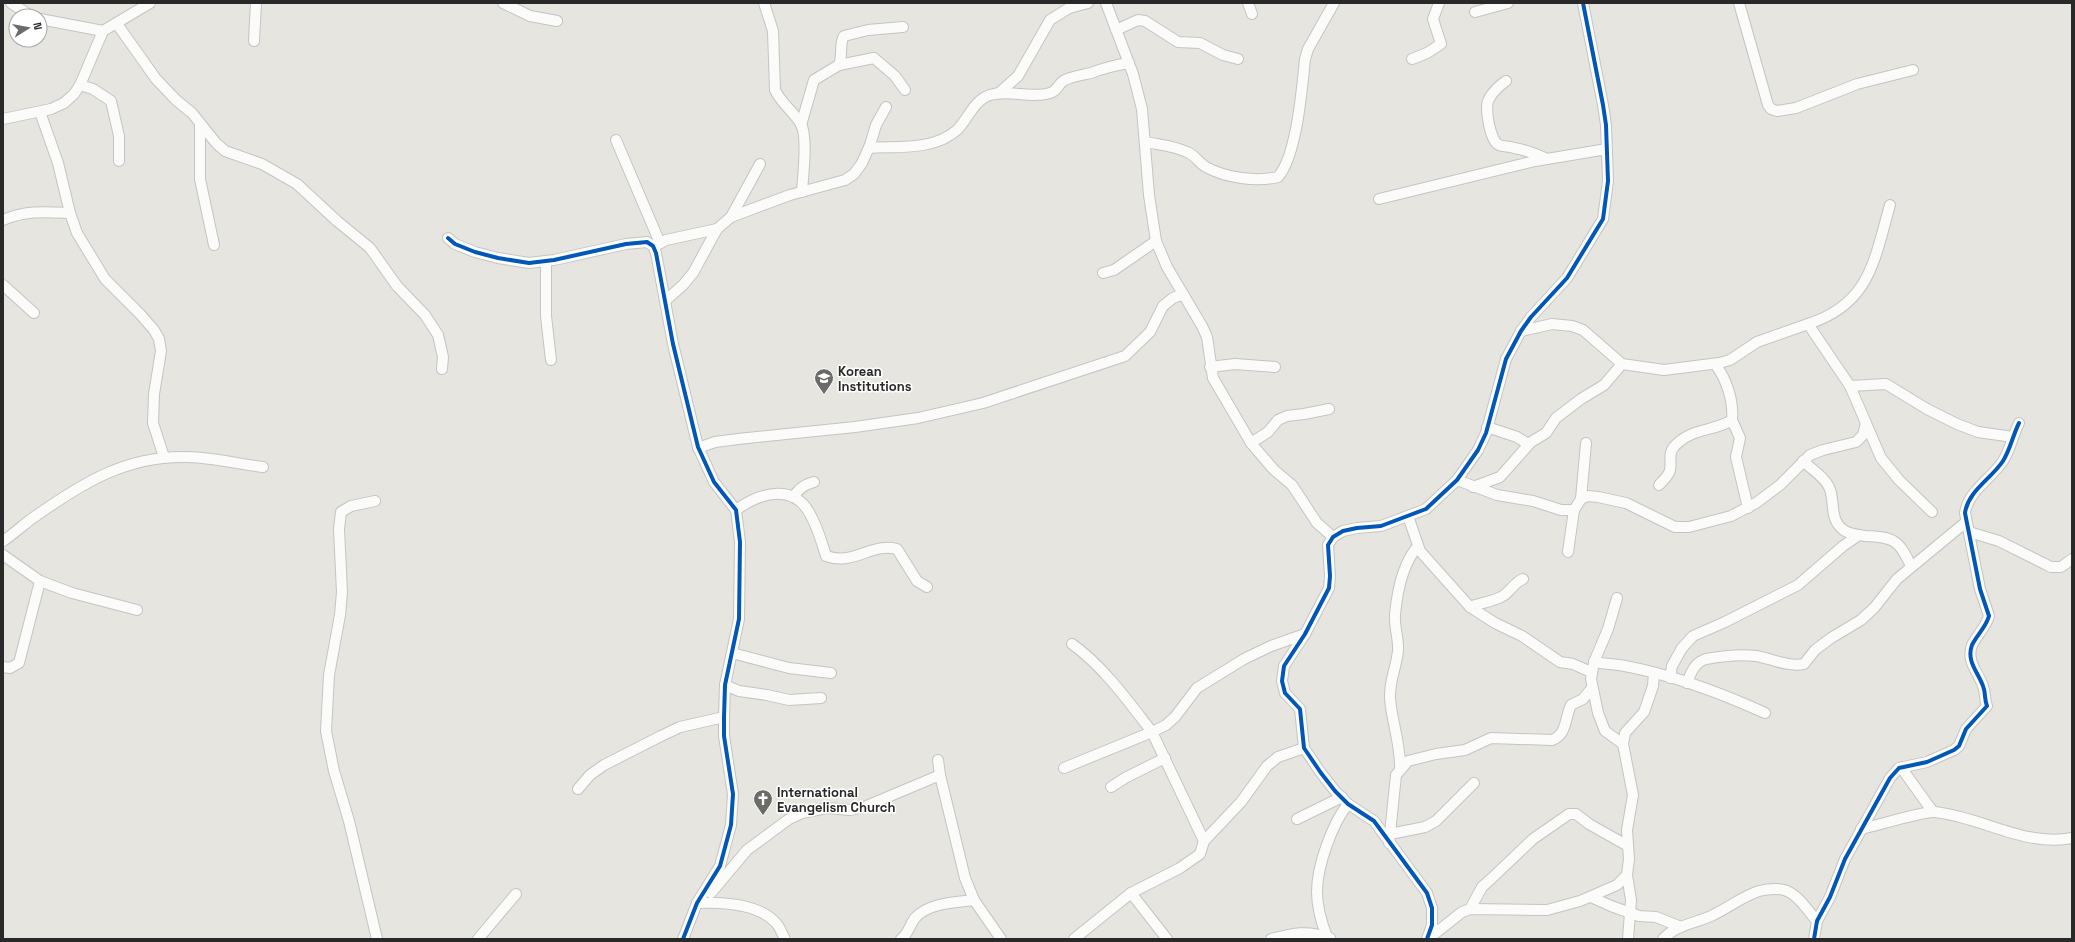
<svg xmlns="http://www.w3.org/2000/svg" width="2075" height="942" font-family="'Space Grotesk',sans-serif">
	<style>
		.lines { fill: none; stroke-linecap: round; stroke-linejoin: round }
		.minor-casing { stroke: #c5c4c4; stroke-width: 12 }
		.minor { stroke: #fbfbfa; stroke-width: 10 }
		.cycleway-casing { stroke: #fff; stroke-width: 6 }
		.cycleway { stroke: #0057b8; stroke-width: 4 }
		.labels { text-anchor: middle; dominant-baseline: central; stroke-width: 3; stroke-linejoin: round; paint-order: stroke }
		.poi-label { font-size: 13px; font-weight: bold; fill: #292929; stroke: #fff; text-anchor: start }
	</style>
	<rect width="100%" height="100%" fill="#e6e5df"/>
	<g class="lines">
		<defs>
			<g id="minor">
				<polyline points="11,3 31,16"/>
				<polyline points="503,3 530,16 557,21"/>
				<path d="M764,3L773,31L775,90C781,103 793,111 801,124C808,137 803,176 802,192"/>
				<polyline points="1106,3 1133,74 1142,109 1149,195 1156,241 1167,267 1202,326 1207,337 1213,378 1251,443 1274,470 1292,485 1317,523 1333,537"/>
				<polyline points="1248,3 1252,14"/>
				<polyline points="1739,3 1768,105 1771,109 1777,111 1796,108 1857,84 1913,70"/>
				<polyline points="1475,12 1508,3"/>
				<polyline points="40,19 103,31"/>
				<polyline points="117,24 156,79 176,100 192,113 216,143 225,151 262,164 297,184 337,221 370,248 397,286 425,315 438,335 443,357 442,369"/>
				<polyline points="1116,30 1138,20 1145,21 1178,42 1200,43 1223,55 1238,59"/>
				<polyline points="254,41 256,3"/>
				<polyline points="1412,59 1427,53 1441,44 1433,19 1439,3"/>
				<path d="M839,65C843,56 839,43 844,36L868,30L903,27"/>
				<path d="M1506,81C1499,86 1493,91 1489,99C1484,107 1490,141 1499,145C1504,147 1510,146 1514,148C1526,150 1536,154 1547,159"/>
				<polyline points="80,85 93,89 111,101 119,136 119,161"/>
				<polyline points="999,93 1018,76 1050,20 1069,8 1088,3"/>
				<polyline points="40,112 58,163 70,213 77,233 105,279 140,314 154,330 159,339 161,351 154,394 153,423 164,457"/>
				<polyline points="3,119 51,109 64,103 74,94 80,85 103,31 150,3"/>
				<polyline points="200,125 200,179 214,245"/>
				<polyline points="801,125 814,80 839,65 874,58 895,76 905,90"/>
				<polyline points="616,140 660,243"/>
				<path d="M1146,142C1160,145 1174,146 1187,152C1195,155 1199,163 1206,167C1226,178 1256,182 1278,177C1297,155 1302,88 1305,59L1308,49L1334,3"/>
				<path d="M869,148C898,146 933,151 957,130C968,119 974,100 990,95C1008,89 1030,99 1050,93C1058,91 1058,83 1065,80C1073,76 1082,75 1091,73C1104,68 1116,65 1129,63"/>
				<polyline points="1379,199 1535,161 1607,149"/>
				<polyline points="731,217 760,164"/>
				<path d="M3,220C26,210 46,212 70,213"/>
				<polyline points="448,238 455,244 475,252 498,258 529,263 554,260 626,244 647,242 653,246 656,253 673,344 698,447 714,482 736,510 740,542 739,619 725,685 724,717 724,736 733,794 731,825 720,866 697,903 683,939"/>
				<polyline points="655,246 666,240 717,229"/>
				<polyline points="546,261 546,316 551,360"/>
				<polyline points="1103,273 1114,270 1156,241"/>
				<polyline points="3,285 34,313"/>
				<polyline points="666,300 683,285 693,273 717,229 731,217 790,195 845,180 854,174 862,163 870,145 876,125 886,107"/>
				<path d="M1808,324C1870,304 1874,261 1890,205"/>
				<polyline points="1521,331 1552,324 1572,326 1583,330 1622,364 1664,370 1719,363 1730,360 1757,342 1808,324 1850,386 1881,458 1899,480 1932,512"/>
				<polyline points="1210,367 1235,364 1275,367"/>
				<polyline points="1850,386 1886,384 1927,409 1957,424 1978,432 2013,437"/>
				<polyline points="1732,420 1740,438 1736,457 1748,508"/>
				<polyline points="1487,427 1517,437 1528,444"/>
				<polyline points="1251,443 1268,432 1278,420 1287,416 1304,414 1329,409"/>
				<polyline points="698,448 715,442 738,439 855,427 918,418 983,403 1125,356 1150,332 1163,306 1173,298 1183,294"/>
				<path d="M1803,461C1812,470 1823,475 1829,487C1836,502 1828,520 1845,531C1850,534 1859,535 1865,536C1894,537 1899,540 1911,566"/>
				<polyline points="1457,480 1497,495 1533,501 1561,510 1574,510 1581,499 1588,496 1598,497 1626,503 1675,527 1689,527 1731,516 1756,503 1780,485 1810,455 1823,450 1856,442 1863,435 1866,423"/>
				<path d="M1659,485C1663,480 1669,476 1670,470C1672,462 1668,455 1673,448C1690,427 1714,432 1732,420C1734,401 1726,378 1715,364"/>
				<polyline points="1473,487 1500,477 1531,442 1546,433 1556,418 1581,399 1604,385 1622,364"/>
				<path d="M793,497C799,489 803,485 814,482"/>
				<polyline points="1581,499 1586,443"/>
				<polyline points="375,501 351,506 341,512 339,529 342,592 340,615 329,675 326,731 334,771 349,821 377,939"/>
				<path d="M736,510C761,492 796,482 812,518C818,529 822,543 826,556C854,566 872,542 897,549L917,581L927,587"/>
				<polyline points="1408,516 1420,551 1470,607 1495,623 1522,636 1560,662 1573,664 1591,672"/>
				<polyline points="1969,532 1999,541 2051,567 2061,567 2072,559"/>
				<path d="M3,541C15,533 25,523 37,515C83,483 126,456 185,457C211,457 238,464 263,467"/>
				<polyline points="1568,552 1574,510"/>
				<polyline points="3,555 40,581 72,593 137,610"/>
				<polyline points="1617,598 1608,629 1594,662 1591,679 1598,713 1605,731 1623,744"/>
				<path d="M1470,607C1480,603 1491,602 1501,597C1510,593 1513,583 1523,579"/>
				<polyline points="732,653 789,668 831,673"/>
				<path d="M1594,662C1604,664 1615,664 1625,666C1673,675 1721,693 1765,713"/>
				<polyline points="3,667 10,668 19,663 40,581"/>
				<polyline points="1670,678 1672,666 1682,648 1693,636 1725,622 1798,585 1843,546 1859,535"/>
				<path d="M1687,683C1691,672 1695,662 1706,659C1722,656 1740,654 1756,656C1773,659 1787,667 1804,664L1815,650L1831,638L1861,620L1874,608L1897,579L1966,522"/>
				<polyline points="725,685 739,691 767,695 789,700 821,698"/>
				<polyline points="938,760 940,775 965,878 974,900 1001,939"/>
				<polyline points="1903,767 1905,773 1933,812"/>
				<path d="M1064,768L1152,732C1128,701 1103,666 1072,644"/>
				<path d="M1400,769C1401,746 1392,722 1390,699C1389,681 1396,669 1398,651C1399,639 1394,627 1395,615C1397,593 1403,563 1418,546"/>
				<polyline points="1111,787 1125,778 1165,758"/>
				<polyline points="578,789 590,775 604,765 661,736 680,727 724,717"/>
				<polyline points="1297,819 1342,797"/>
				<path d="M1861,829C1876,826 1923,811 1935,812C1982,817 2024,847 2072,838"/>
				<polyline points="1390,834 1425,827 1436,821 1474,783"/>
				<polyline points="1204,841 1152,732 1166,725 1175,717 1197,688 1244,659 1271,646 1305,634"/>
				<path d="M1389,843L1396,775L1408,761L1436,754L1465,750L1491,738L1552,740C1567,735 1565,717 1571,705L1583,699L1592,688"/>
				<polyline points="711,893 747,850 789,819 802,813 827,808 850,810 864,807 940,775"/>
				<polyline points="1131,893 1167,939"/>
				<polyline points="1591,897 1611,906 1639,916 1656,917 1681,927"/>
				<path d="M697,903C722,902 758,903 776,923C780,927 782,934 785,939"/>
				<polyline points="1470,909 1482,887 1492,878 1533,839 1569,814 1576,814 1589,824 1628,846"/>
				<path d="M1327,937C1322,924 1317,906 1317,892C1317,866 1332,824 1348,804"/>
				<polyline points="478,939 516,894"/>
				<path d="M901,939C908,935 910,924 915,918C928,903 956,902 974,900"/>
				<polyline points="1074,939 1131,893 1180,868 1200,854 1204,841 1241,802 1267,766 1278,757 1304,748"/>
				<path d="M1271,939C1294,933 1307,930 1330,938"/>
				<polyline points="1427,939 1432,925 1432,908 1427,893 1374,821 1348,804 1335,791 1321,773 1304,748 1300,709 1285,693 1282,681 1284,666 1305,634 1329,588 1330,576 1328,545 1333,537 1343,531 1357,528 1381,526 1426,509 1457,480 1478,450 1486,433 1506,359 1521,331 1531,317 1567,278 1603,219 1608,181 1606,125 1603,105 1583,3"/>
				<polyline points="1428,939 1462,912 1470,909 1547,910 1580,901 1617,885 1627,875"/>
				<polyline points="1628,939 1631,900 1627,875 1629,859 1627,830 1633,795 1623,744 1625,733 1644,712 1653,686 1654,673"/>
				<path d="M1663,939C1675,925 1697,923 1713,915C1728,908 1743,896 1759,891C1767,889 1776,888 1784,890C1797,893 1808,911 1817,921"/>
				<path d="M1814,939L1817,921L1830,897L1845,859L1890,778L1899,768L1927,762L1954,750L1959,746L1966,729L1987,706C1984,699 1986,693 1983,686C1978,672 1966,661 1972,645C1977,635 1986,627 1989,616L1980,589L1965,513C1968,491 1991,479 2003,461C2010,450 2013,435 2019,423"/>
			</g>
		</defs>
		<!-- minor casing -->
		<use href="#minor" class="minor-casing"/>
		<!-- minor -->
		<use href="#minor" class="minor"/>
		<defs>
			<g id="cycleway">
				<polyline points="448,238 455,244 475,252 498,258 529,263 554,260 626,244 647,242 653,246 656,253 673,344 698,447 714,482 736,510 740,542 739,619 725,685 724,717 724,736 733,794 731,825 720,866 697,903 683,939"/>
				<polyline points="1427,939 1432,925 1432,908 1427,893 1374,821 1348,804 1335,791 1321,773 1304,748 1300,709 1285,693 1282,681 1284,666 1305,634 1329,588 1330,576 1328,545 1333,537 1343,531 1357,528 1381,526 1426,509 1457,480 1478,450 1486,433 1506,359 1521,331 1531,317 1567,278 1603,219 1608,181 1606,125 1603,105 1583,3"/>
				<path d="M1814,939L1817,921L1830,897L1845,859L1890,778L1899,768L1927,762L1954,750L1959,746L1966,729L1987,706C1984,699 1986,693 1983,686C1978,672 1966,661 1972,645C1977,635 1986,627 1989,616L1980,589L1965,513C1968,491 1991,479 2003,461C2010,450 2013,435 2019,423"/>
			</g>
		</defs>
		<!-- cycleway casing -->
		<use href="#cycleway" class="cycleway-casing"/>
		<!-- cycleway -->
		<use href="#cycleway" class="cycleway"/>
	</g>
	<!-- icons -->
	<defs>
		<symbol id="school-pin" viewBox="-11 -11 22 30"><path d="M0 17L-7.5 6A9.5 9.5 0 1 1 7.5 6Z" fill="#6b6b69" stroke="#fff"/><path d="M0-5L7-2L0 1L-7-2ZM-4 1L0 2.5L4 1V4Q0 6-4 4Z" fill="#fff"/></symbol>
		<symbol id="church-pin" viewBox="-11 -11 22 30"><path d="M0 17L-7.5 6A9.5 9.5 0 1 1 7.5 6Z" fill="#6b6b69" stroke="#fff"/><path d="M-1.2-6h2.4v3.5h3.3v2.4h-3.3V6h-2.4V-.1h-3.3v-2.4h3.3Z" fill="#fff"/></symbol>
	</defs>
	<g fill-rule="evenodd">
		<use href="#school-pin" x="813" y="367" width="22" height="30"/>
		<use href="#church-pin" x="752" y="788" width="22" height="30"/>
	</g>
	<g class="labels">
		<!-- poi labels -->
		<g class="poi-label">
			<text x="838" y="371">Korean<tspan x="838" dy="15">Institutions</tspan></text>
			<text x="777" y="792">International<tspan x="777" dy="15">Evangelism Church</tspan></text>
		</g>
	</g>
	<!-- border -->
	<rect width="2075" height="942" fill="none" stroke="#292929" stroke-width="8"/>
	<!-- north arrow -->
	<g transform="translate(28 28) rotate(79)"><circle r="19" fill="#ffffff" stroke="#a9a9a9"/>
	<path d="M0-3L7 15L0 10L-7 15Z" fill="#6b6b69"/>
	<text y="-6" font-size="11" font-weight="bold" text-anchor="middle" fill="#292929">N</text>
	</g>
</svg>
